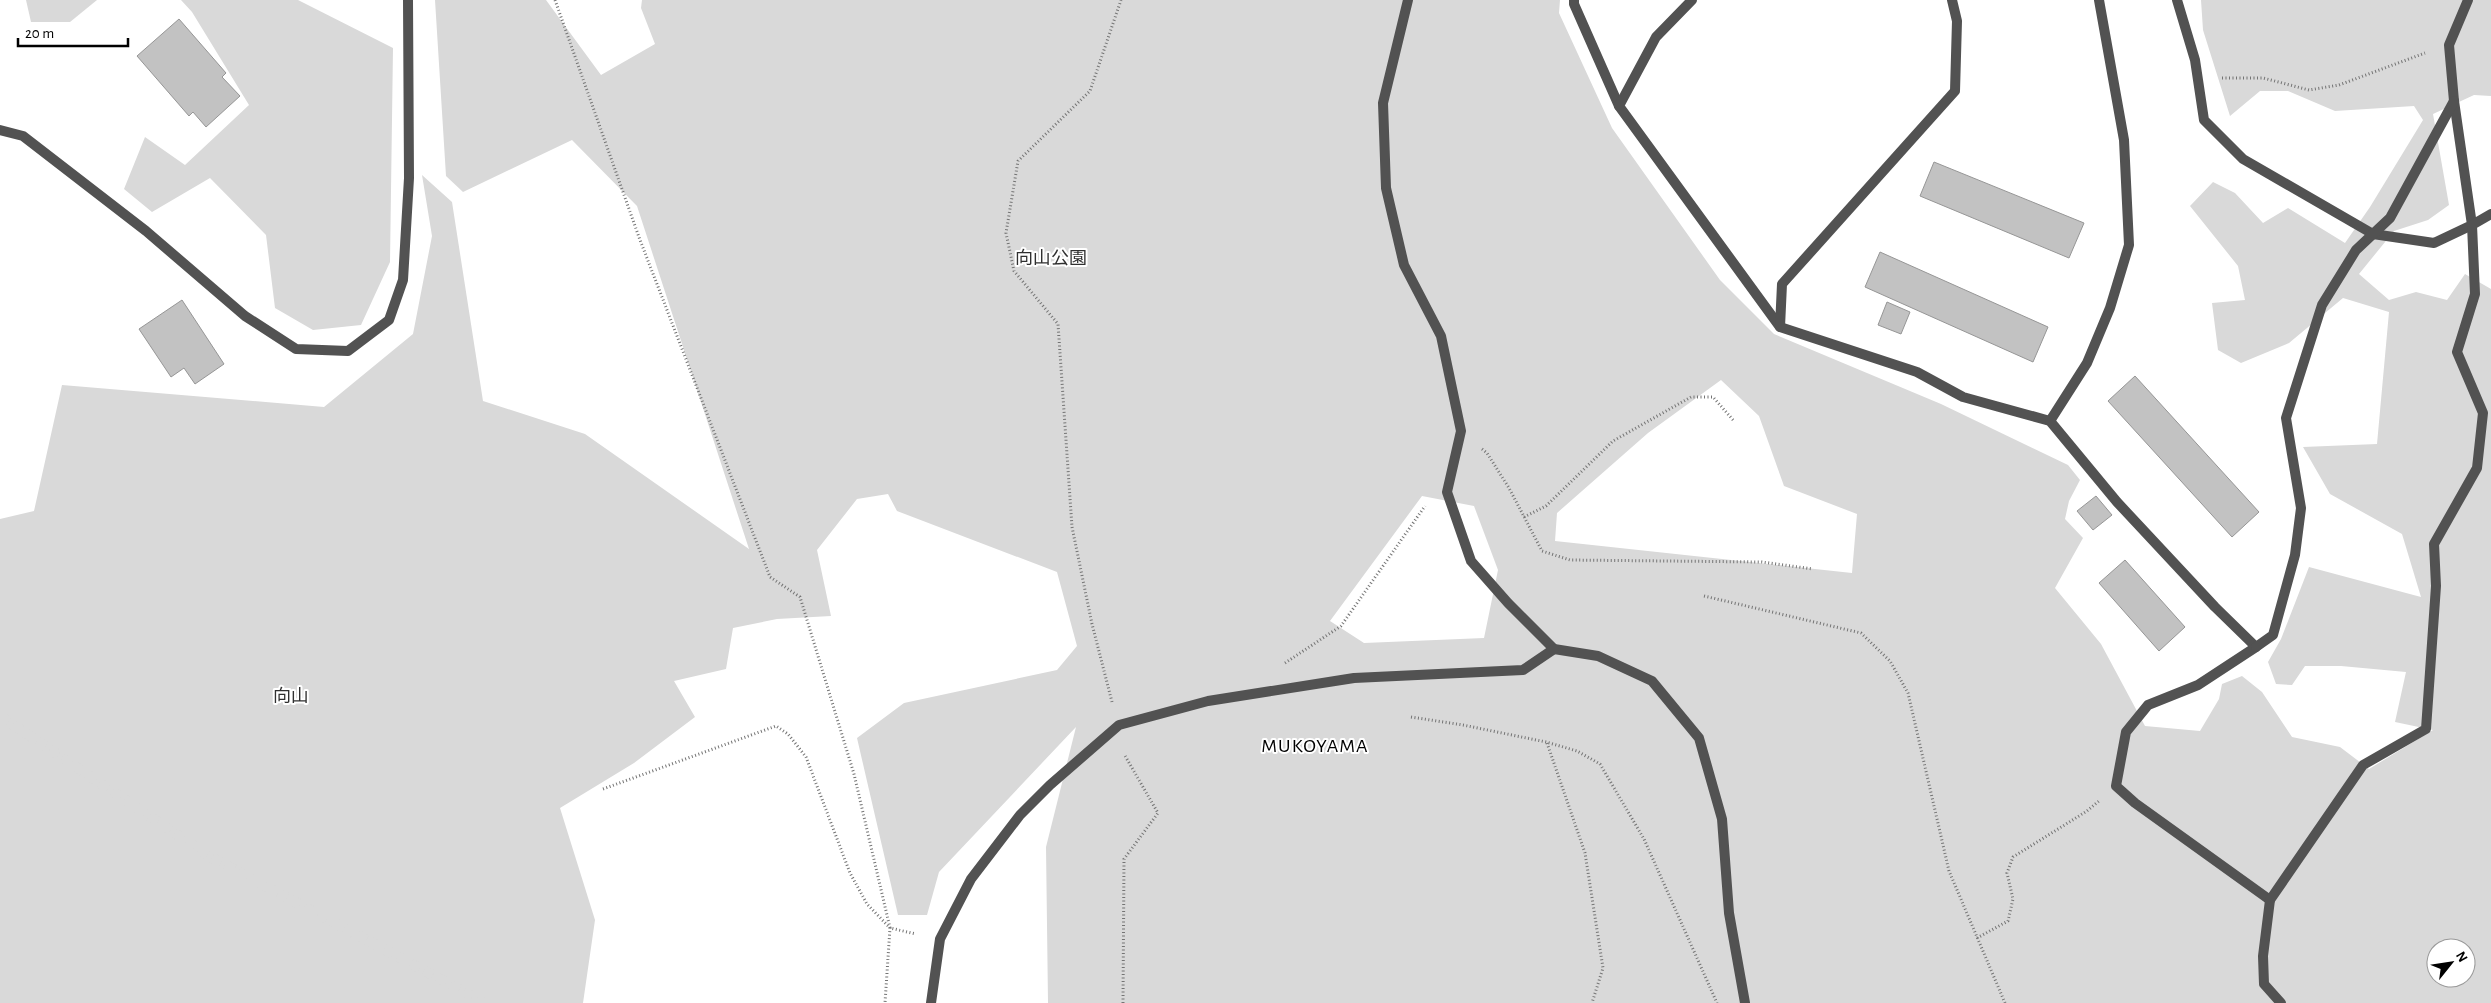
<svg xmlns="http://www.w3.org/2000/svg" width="2491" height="1003" font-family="'Alegreya Sans','Noto Sans JP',sans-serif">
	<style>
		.green { fill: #d9d9d9; fill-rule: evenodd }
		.building { fill: #c2c2c2; stroke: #969696 }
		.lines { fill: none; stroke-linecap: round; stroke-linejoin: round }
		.tertiary-tunnel { stroke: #d9d9d9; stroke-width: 10; stroke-dasharray: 10 5; stroke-linecap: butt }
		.path { stroke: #747474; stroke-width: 3; stroke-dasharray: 1 2.5; stroke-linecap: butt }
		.minor { stroke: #525252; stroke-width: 10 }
		.labels { text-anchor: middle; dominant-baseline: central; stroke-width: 4; stroke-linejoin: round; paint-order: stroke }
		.park-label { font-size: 18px; fill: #303030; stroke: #fff }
		.quarter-label { font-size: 20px; letter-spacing: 1px; fill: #000; stroke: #fff }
	</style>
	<rect width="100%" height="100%" fill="#fff"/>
	<!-- green -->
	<g class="green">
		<polygon points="26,0 97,0 70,22 31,22"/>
		<polygon points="181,0 298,0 393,48 390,262 361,325 313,330 275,308 266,235 210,178 152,212 124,189 145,137 185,165 249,105 192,12"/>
		<path d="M435,0H546L601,75L655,44L641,8L642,0H1560L1559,13L1612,128L1720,280L1774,334L1941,404L2068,465L2080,480L2069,501L2065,519L2083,538L2055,588L2101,644L2145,726L2200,731L2219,699L2222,684L2242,676L2262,692L2292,737L2340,747L2369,769L2433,730L2395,722L2406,672L2341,666H2305L2292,685L2276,684L2268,662L2281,639L2309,567L2421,597L2402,534L2330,494L2303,447L2377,444L2389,312L2343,298L2289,343L2241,363L2218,350L2212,303L2245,300L2238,266L2190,206L2213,182L2235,193L2263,223L2288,208L2345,243L2370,207L2423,120L2414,106L2335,111L2288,91H2260L2230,116L2203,30L2201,0H2491V96L2474,95L2433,114L2449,205L2428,220L2394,231L2359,274L2389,300L2416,292L2447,300L2465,274L2491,289V1003H1048L1046,847L1076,727L939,872L927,915H898L857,738L904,703L1057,670L1077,646L1057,572L897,511L888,494L857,499L817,550L831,616L777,619L733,628L726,669L674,681L695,717L634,763L560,808L595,920L583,1003H0V519L34,511L62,385L324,407L413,334L432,236L422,175L452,202L483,401L585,434L749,549L637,206L572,140L463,192L446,176ZM1721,380L1759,416L1784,486L1857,514L1852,573L1555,541L1557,513L1648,433ZM1422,496L1474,506L1498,570L1484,638L1364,643L1330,621ZM2436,948H2466V978H2436Z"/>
	</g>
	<!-- building -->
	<g class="building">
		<polygon points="179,19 226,73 222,77 240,96 206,127 193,112 189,116 137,56"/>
		<polygon points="1934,162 2084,223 2069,258 1920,196"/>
		<polygon points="1880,252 2048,327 2033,362 1865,287"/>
		<polygon points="182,300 224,364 195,384 184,368 171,377 139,329"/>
		<polygon points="1887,302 1910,312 1901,334 1878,325"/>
		<polygon points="2135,376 2259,512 2232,537 2108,401"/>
		<polygon points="2096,496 2112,515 2093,530 2077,511"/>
		<polygon points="2125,560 2185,627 2159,651 2099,583"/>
	</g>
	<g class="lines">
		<!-- tertiary-tunnel -->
		<polyline class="tertiary-tunnel" points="0,716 209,856 485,1003"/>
		<!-- path -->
		<g class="path">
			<polyline points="555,0 640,240 770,577 800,597 854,774 890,928 916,934"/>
			<polyline points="2222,78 2263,78 2309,90 2339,85 2425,53"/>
			<polyline points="1482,449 1487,453 1509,488 1542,551 1570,560 1762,562 1813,569"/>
			<polyline points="1524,517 1546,506 1613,441 1691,397 1713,397 1734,421"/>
			<polyline points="1704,596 1861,633 1890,661 1908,693 1949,871 2005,1003"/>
			<polyline points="1285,663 1341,626 1425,506"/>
			<polyline points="1112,702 1092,624 1072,527 1058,324 1014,271 1006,233 1018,161 1090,91 1121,0"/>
			<polyline points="1411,717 1463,725 1546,742 1577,751 1600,764 1644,839 1717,1003"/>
			<polyline points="1547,743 1585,853 1603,968 1592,1003"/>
			<polyline points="603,789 776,726 788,734 806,757 850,873 867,904 890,928 885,1003"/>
			<polyline points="1977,938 2008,921 2013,899 2007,873 2013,857 2087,811 2099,801"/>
			<polyline points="1123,1003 1124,859 1158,813 1124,754"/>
		</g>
		<!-- minor -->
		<g class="minor">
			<polyline points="1408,0 1383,103 1386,188 1404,265 1441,336 1461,431 1447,492 1471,561 1508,603 1554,649 1598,656 1652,681 1699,738 1722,819 1729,913 1745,1003"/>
			<polyline points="1574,0 1574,4 1619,106"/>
			<polyline points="1692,0 1656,37 1619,106 1780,327 1917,372 1963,397 2050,421 2117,502 2215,607 2256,647 2198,685 2148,705 2126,732 2116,786 2135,803 2270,900"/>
			<polyline points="2177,0 2195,60 2204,120 2243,159 2373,234 2434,243 2472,225 2454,101 2449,45 2468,0"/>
			<polyline points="0,130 23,136 146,231 245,316 296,349 348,351 389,320 403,280 409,178 408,0"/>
			<polyline points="1780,327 1782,284 1955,91 1957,21 1952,0"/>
			<polyline points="2050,421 2087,363 2110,308 2129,245 2124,140 2099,0"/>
			<polyline points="2256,647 2273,635 2295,555 2301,508 2286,418 2322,305 2356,250 2390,218 2454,101"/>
			<polyline points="931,1003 940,939 971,879 1020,815 1050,785 1119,725 1208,701 1354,678 1523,670 1554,649"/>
			<polyline points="2281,1003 2264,984 2263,956 2270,900 2363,765 2426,729 2436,586 2434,544 2477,468 2483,413 2457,352 2475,294 2472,225 2491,214"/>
		</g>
	</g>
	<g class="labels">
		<!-- park labels -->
		<g class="park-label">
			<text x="1051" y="259">向山公園</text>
			<text x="291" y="697">向山</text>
		</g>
		<!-- quarter labels -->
		<g class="quarter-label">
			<text x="1315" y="746">MUKOYAMA</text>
		</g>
	</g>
	<!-- north arrow -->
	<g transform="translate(2451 963) rotate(60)"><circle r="24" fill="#ffffff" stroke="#999999"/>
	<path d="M0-4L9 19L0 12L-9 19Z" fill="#000000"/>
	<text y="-8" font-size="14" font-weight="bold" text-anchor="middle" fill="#000000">N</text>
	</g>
	<!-- scale -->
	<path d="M18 38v8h110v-8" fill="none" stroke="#000000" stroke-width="2.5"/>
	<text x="25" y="38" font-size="15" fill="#000000" stroke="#ffffff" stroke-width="4" paint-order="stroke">20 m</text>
</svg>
